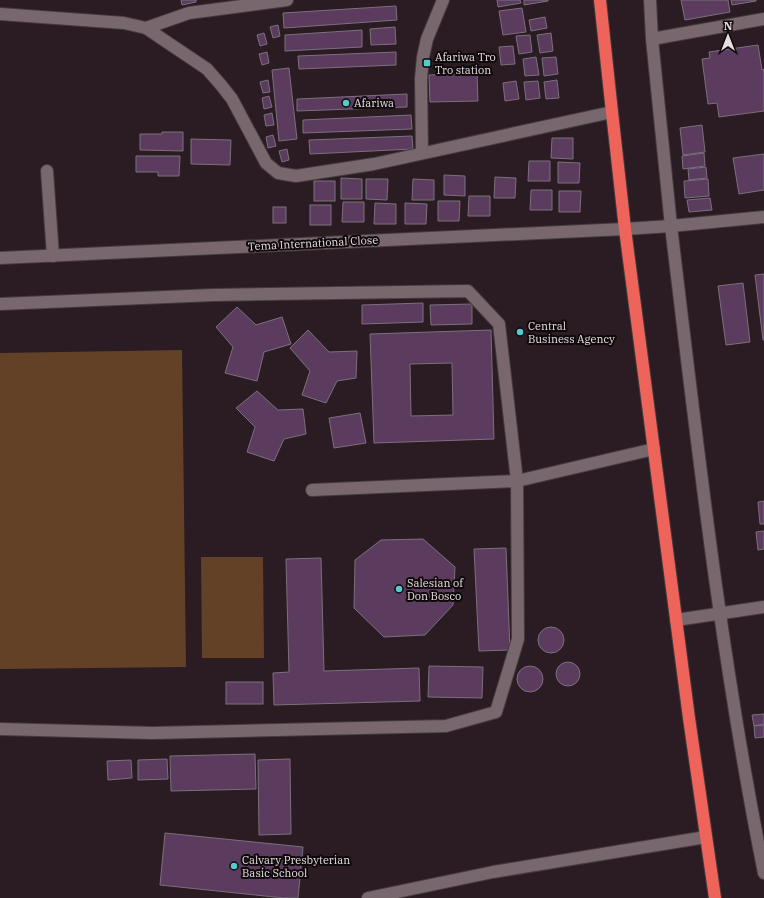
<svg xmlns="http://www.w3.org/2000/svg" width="764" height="898" font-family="'IBM Plex Serif',serif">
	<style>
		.green { fill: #624127 }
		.building { fill: #5b3c5f; stroke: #7b707d; fill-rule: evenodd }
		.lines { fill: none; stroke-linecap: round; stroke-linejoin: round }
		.minor-casing { stroke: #453b3f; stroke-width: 14 }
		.highway-casing { stroke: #453b3f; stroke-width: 14 }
		.minor { stroke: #78676d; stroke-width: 12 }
		.highway { stroke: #ee645a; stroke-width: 12 }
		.poi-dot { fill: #52cdcc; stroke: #0f090b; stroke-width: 1.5 }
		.labels { text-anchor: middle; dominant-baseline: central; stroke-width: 4; stroke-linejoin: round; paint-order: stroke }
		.poi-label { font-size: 11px; fill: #e8dee2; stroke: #0f090b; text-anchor: start }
		.street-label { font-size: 11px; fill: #e8dee2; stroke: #0f090b }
	</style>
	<rect width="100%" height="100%" fill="#2a1c22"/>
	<!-- green -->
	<g class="green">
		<polygon points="182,350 186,667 0,669 0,353"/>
		<polygon points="201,557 263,557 264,658 202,658"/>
	</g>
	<!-- building -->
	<g class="building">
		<polygon points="181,0 196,0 196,2 182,5"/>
		<polygon points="497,0 520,0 521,3 498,7"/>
		<polygon points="524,0 548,0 548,1 524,5"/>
		<polygon points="681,0 728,0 730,12 685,20"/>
		<polygon points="731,0 756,0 756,1 732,5"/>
		<polygon points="396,6 397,20 284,28 283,13"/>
		<polygon points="522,8 526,32 503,35 499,11"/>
		<polygon points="545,17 547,28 531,31 529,20"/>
		<polygon points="278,25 280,36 273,38 270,27"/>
		<polygon points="395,27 396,44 371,45 370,29"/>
		<polygon points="362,30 362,47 285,51 285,35"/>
		<polygon points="264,33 267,44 260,46 257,35"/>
		<polygon points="551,33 553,51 540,53 537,35"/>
		<polygon points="530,35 532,52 519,54 516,36"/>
		<polygon points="758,45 762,70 764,69 764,111 719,117 717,103 708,104 702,59 710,58 709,52"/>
		<polygon points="513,46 515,64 501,65 499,47"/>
		<polygon points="267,52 269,63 262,65 259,54"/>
		<polygon points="396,52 396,65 299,69 298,56"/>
		<polygon points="536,57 539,75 525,76 523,59"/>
		<polygon points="556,57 558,74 544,76 542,58"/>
		<polygon points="289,68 297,139 279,141 272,70"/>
		<polygon points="477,73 478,101 430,102 429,75"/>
		<polygon points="268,80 270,92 263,93 260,82"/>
		<polygon points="557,80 559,98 546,99 544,82"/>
		<polygon points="516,81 519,99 505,101 503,83"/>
		<polygon points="538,81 540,98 526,100 524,82"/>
		<polygon points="407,94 407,107 297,111 297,99"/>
		<polygon points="269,96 272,107 264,109 262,98"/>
		<polygon points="272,113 274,125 266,126 264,115"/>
		<polygon points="411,115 412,129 303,133 303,120"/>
		<polygon points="702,125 705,152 683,155 680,128"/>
		<polygon points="162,132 183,132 183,151 140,150 140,134 162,134"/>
		<polygon points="273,135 276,146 268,148 266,137"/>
		<polygon points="412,136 413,149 310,154 309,140"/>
		<polygon points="552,138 573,138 573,159 551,158"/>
		<polygon points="191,139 231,140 230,165 191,164"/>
		<polygon points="287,149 289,160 282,162 279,151"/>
		<polygon points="704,153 705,166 683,169 682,156"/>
		<polygon points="764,154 764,190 739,194 733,158"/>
		<polygon points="136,156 180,156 179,176 158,176 158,172 136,172"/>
		<polygon points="529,161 550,161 550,181 528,181"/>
		<polygon points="558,162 580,163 579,183 558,183"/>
		<polygon points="706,167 707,178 689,180 688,169"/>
		<polygon points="444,175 465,176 465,196 444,195"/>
		<polygon points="495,177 516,178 515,198 494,198"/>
		<polygon points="341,178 362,179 362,199 341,199"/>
		<polygon points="366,179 388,179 387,200 366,199"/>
		<polygon points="413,179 434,180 434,200 412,200"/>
		<polygon points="708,179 709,196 685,198 684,181"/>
		<rect x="314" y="181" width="21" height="20"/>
		<polygon points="531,190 552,190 552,210 530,210"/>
		<polygon points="559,191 581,191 580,212 559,212"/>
		<polygon points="469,196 490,196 490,216 468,216"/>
		<polygon points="710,198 712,210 689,212 687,200"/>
		<polygon points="438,201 460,201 459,221 438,221"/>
		<polygon points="343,202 364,202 364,222 342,222"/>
		<polygon points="375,203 396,204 396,224 374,224"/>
		<polygon points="405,203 427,204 426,224 405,224"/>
		<rect x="310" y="205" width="21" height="20"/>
		<rect x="273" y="207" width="13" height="16"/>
		<polygon points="764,274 764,340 763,340 755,275"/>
		<polygon points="743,283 750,342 726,345 718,286"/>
		<polygon points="423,303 423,322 362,324 362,305"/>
		<polygon points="472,304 472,324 431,325 430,305"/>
		<polygon points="237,307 256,325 282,317 291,344 264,352 257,381 225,373 233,347 216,327"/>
		<polygon points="308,330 329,352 357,351 356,378 337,381 326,403 302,395 310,371 290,348"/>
		<path d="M491,330L494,439L374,443L370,334ZM452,363L453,415L411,416L410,364Z"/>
		<polygon points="257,391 278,410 303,409 306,434 284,439 274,461 247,452 255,427 236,408"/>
		<polygon points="360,413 366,443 334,448 329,418"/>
		<polygon points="764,501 764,524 760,524 758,502"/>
		<polygon points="764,531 764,549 758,550 756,532"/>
		<polygon points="423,539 455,567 453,605 425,635 384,637 354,608 355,560 381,540"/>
		<polygon points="506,548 510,650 479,651 474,549"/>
		<polygon points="321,558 324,671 419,668 420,701 274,705 273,673 289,672 286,559"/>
		<circle cx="551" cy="640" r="13"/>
		<circle cx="568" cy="674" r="12"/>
		<circle cx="530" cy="679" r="13"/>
		<polygon points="429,666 483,667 482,698 428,697"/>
		<rect x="226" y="682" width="37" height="22"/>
		<polygon points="764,714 764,724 754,726 752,715"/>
		<polygon points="764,725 764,737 755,738 754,726"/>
		<polygon points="255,754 256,789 171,791 170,756"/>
		<polygon points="167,759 168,779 138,780 138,760"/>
		<polygon points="290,759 291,834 259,835 258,760"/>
		<polygon points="131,760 132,778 108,780 107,761"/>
		<polygon points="165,833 303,847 298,898 284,898 160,885"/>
	</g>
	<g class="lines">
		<defs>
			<g id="minor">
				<polyline points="650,0 652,39 764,19"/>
				<polyline points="0,14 124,23 146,28 207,69 221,85 232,99 266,163 278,173 296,176 374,164 612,112"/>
				<polyline points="146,28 189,13 287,0"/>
				<polyline points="652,39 671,226 764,217"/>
				<polyline points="422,153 421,79 423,57 427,39 443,0"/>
				<polyline points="47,171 53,256"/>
				<path d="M0,258L625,229L671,226C697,442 721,659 764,873"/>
				<polyline points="0,304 213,295 468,291 499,324 517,481 518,639 496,712 446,726 153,733 0,729"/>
				<polyline points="312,490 517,481 654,449"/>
				<polyline points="676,620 764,607"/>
				<polyline points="368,898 493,872 706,837"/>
			</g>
			<polyline id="highway" points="600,0 612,112 625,229 689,718 715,898"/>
		</defs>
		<!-- minor casing -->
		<use href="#minor" class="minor-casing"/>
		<!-- highway casing -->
		<use href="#highway" class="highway-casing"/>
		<!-- minor -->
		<use href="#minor" class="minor"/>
		<!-- highway -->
		<use href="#highway" class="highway"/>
	</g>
	<!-- markers -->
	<g class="poi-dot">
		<rect x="423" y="59" width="8" height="8" rx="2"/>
		<circle cx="346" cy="103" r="4"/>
		<circle cx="520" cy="332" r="4"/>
		<circle cx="399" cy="589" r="4"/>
		<circle cx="234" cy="866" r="4"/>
	</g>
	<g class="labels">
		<!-- poi labels -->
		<g class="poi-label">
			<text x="435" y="57">Afariwa Tro<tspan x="435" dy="13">Tro station</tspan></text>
			<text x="354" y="103">Afariwa</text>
			<text x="528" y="326">Central<tspan x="528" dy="13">Business Agency</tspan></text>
			<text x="407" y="583">Salesian of<tspan x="407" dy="13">Don Bosco</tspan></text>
			<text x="242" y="860">Calvary Presbyterian<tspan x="242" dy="13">Basic School</tspan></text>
		</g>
		<!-- street labels -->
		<g class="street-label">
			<text transform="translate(313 243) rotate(-3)">Tema International Close</text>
		</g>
	</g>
	<!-- north arrow -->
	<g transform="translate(728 36)" stroke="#0f090b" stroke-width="3" paint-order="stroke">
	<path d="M0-3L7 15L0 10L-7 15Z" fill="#e8dee2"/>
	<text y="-6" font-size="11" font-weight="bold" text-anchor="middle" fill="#e8dee2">N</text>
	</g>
</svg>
